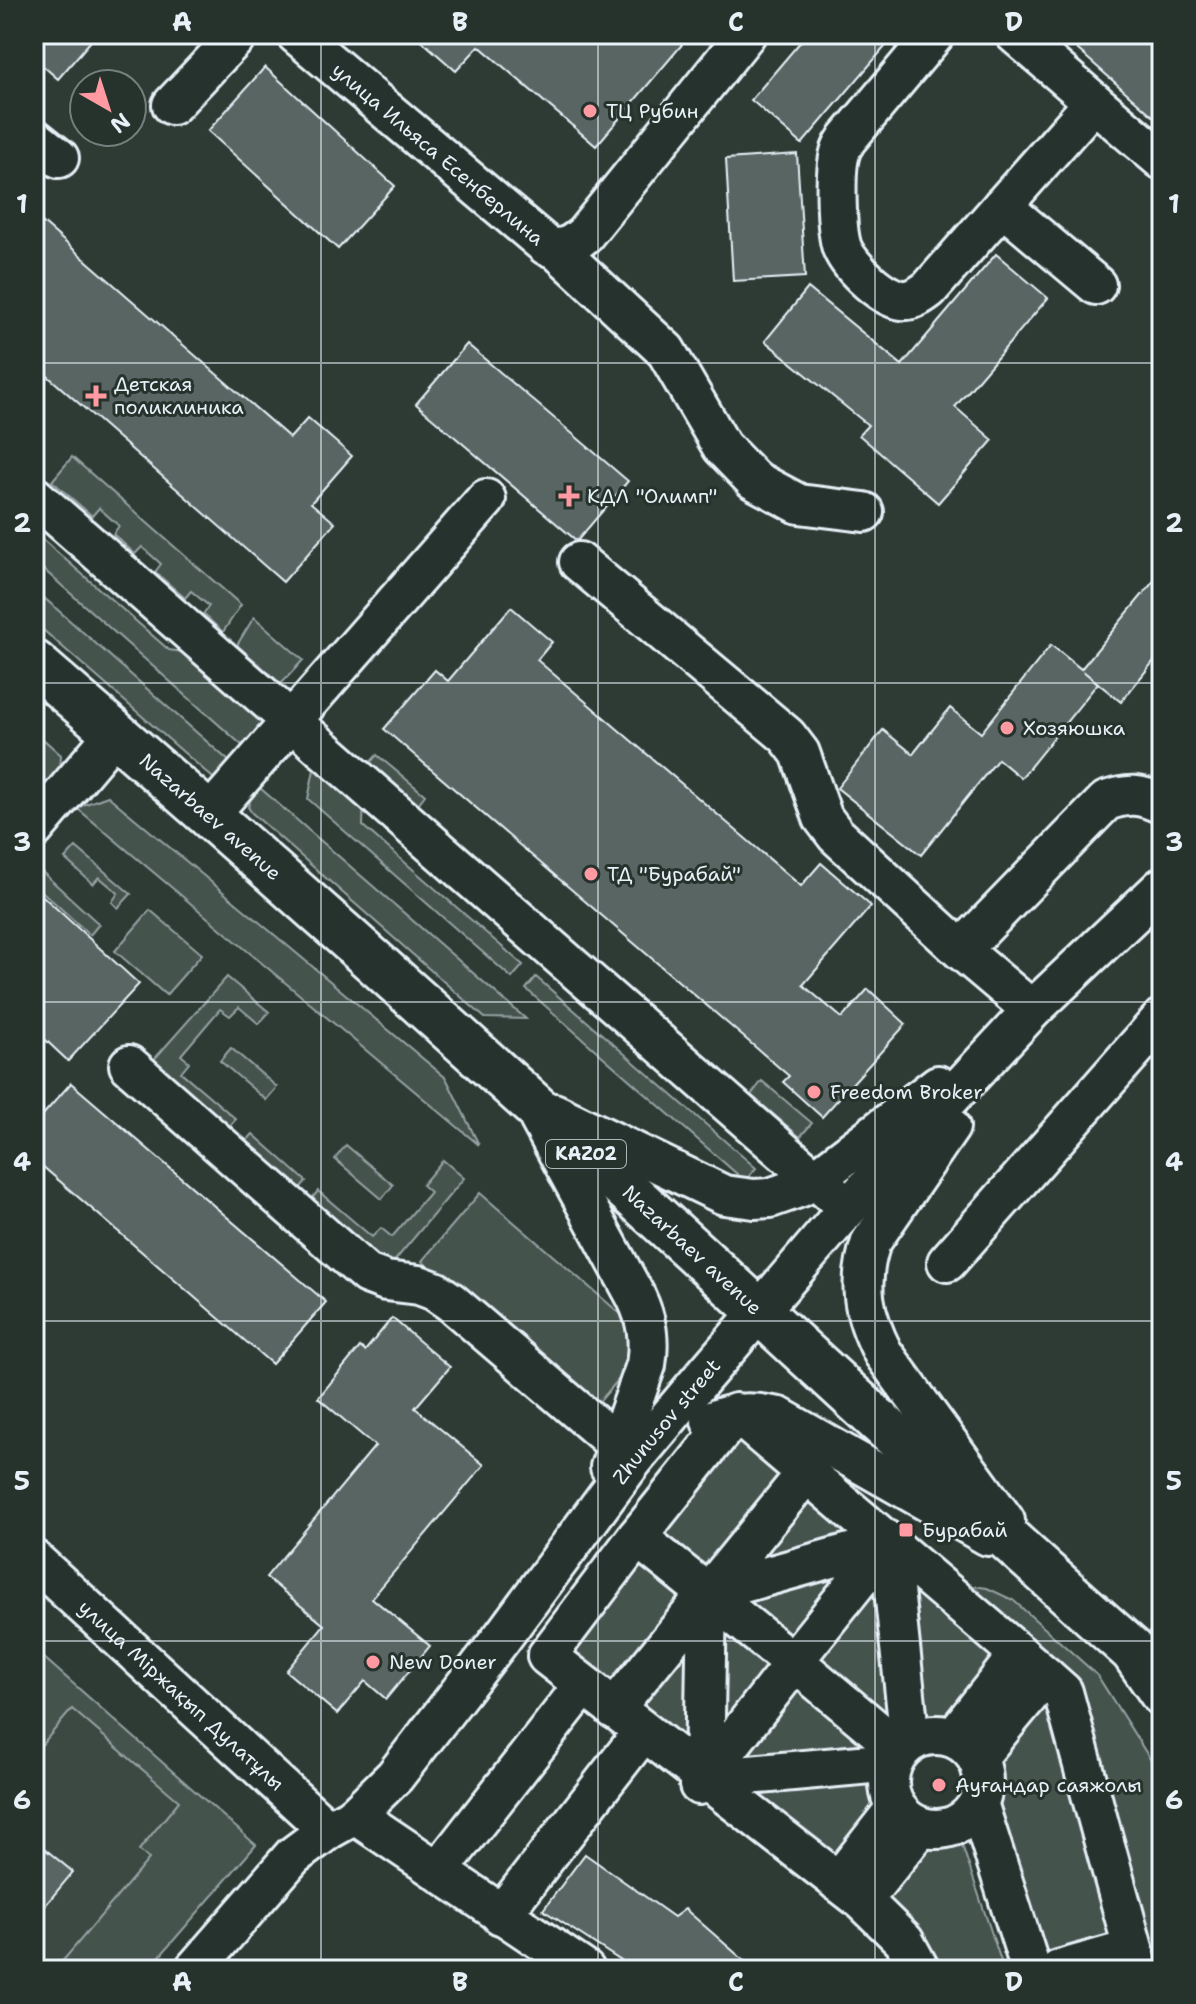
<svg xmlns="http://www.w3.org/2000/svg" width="1196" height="2004" font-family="'Shantell Sans',sans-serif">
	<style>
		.built { fill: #3b4843 }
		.green { fill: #45524e; stroke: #96a2a3; stroke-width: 2 }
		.building { fill: #596563; stroke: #e8f1f8; stroke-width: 2 }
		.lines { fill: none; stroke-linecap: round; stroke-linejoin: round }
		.minor-casing { stroke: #e8f1f8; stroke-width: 44 }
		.highway-casing { stroke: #e8f1f8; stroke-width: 50 }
		.minor { stroke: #26332d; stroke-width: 38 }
		.highway { stroke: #26332d; stroke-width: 44 }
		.grid { fill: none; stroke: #e8f1f8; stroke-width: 2; stroke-opacity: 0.55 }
		.poi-dot { fill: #ff9aa2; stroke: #26332d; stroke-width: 3 }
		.labels { text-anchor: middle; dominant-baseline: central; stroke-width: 6; stroke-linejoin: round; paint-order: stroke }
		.shield { fill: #26332d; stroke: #aeb8bb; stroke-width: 2 }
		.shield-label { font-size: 18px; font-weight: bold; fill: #e8f1f8 }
		.poi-label { font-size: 20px; fill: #e8f1f8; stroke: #26332d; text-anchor: start }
		.street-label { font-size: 20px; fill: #e8f1f8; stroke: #26332d }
		.neatline { fill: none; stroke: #e8f1f8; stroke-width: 3 }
		.grid-label { font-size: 26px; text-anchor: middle; font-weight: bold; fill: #e8f1f8 }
	</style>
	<rect width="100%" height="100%" fill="#2e3b35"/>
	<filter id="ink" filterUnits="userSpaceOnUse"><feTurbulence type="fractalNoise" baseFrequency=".0125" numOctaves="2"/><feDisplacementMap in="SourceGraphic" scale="16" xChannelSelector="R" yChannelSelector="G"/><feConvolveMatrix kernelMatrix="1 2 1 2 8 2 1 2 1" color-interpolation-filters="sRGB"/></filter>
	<g filter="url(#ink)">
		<!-- built -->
		<polygon class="built" points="34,1649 256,1845 148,1970 34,1970"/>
		<!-- green -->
		<g class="green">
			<polygon points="72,457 241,605 223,632 203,614 209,606 191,591 185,598 155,572 161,564 142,547 135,554 113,534 119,526 99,508 92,516 52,481"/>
			<polygon points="34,532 169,650 197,654 267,715 264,741 252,754 34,561"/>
			<polygon points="34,589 239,770 221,783 213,778 34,622"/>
			<polygon points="254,617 303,660 281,684 237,645"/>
			<polygon points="34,731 61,755 60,770 50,785 34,771"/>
			<polygon points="317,755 364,796 363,826 523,965 512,978 308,799"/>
			<polygon points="377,755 425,795 415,808 367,766"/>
			<polygon points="260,788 526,1019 485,1018 252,813 248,807 251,799"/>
			<polygon points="108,796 446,1078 479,1145 78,809 83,805"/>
			<polygon points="76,847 131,894 118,908 112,902 118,893 99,877 93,884 65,859"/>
			<polygon points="41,871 99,924 90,935 34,884 34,879"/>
			<polygon points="150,910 202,954 166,995 115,951"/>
			<polygon points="227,977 269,1012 259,1024 239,1007 230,1016 220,1009 181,1055 189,1062 181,1072 236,1119 226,1130 150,1064"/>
			<polygon points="536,977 756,1168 745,1181 526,989"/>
			<polygon points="231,1048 277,1087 266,1100 220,1061"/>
			<polygon points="762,1081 812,1123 800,1137 751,1095"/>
			<polygon points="253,1134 306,1181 297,1192 243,1145"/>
			<polygon points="346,1145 393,1185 382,1199 335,1159"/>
			<polygon points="443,1160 464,1178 387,1270 309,1202 318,1191 372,1237 381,1228 392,1237 430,1192 422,1185"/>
			<polygon points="480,1193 652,1341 593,1409 422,1261"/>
			<polygon points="731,1431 798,1471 708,1580 649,1532"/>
			<polygon points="811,1482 878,1539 729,1577"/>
			<polygon points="635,1554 693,1598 617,1697 559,1653"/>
			<polygon points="897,1555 1011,1653 954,1723 935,1719 916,1721"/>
			<polygon points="866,1558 803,1637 784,1638 727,1594"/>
			<polygon points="877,1568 898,1730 822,1664 821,1655"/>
			<polygon points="973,1586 987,1588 1013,1600 1097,1675 1157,1770 1162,1781 1162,1970 1154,1970 1074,1676 970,1592"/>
			<polygon points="711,1613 768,1657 768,1668 712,1757"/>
			<polygon points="698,1619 699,1762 631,1707"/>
			<polygon points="34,1649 256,1845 148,1970 55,1970 149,1859 139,1850 179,1801 72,1709 34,1754"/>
			<polygon points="1050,1686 1120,1940 1036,1964 992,1798 995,1786 992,1763"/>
			<polygon points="796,1690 799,1690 880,1750 722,1767"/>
			<polygon points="872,1782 877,1806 837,1872 725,1784"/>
			<polygon points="959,1836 1004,1970 926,1970 871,1902 930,1842 941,1841"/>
		</g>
		<!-- building -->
		<g class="building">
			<polygon points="34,34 97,34 58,79 34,58"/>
			<polygon points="414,34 691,34 596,146 479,46 456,71"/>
			<polygon points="807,34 896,34 802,144 751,100"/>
			<polygon points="1060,34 1162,34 1162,124"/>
			<polygon points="265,67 395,186 338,249 208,131"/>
			<polygon points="797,154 805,277 733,281 726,159"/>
			<polygon points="34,215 290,438 308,418 352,456 311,503 335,523 283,582 34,364"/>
			<polygon points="996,254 1048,298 955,407 993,440 938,503 859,435 868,425 765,341 808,288 902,365"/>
			<polygon points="467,344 628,481 577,541 416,404"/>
			<polygon points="1162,571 1162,651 1121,702 1083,671 1098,683 1021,778 998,759 921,855 837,788 883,730 913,754 950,708 981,733 1051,645 1081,669"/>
			<polygon points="511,607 552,642 537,660 801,886 821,863 871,906 803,985 842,1018 868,989 906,1024 822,1117 783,1082 789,1076 384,729 435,670 448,681"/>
			<polygon points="34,888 139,984 68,1061 34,1029"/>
			<polygon points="71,1083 326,1302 272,1364 34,1159 34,1125"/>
			<polygon points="392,1318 450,1367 415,1408 484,1465 372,1598 430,1646 386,1699 365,1681 337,1714 286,1671 324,1625 266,1577 375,1446 318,1398 360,1347 365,1351"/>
			<polygon points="34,1840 73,1872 34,1919"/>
			<polygon points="585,1854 674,1917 685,1909 755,1970 664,1970 656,1964 642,1970 635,1970 543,1910"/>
		</g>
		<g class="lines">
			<defs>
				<g id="minor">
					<path id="s1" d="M296,34L547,246C563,251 572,245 584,235L746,34"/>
					<path d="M935,34L847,139C845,143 842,146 841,150C834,167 836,231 842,248C850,267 886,303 907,300C916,299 922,294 929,289L1094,102L1015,34"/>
					<polyline points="1094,102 1162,160"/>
					<polyline points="172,105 239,34"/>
					<polyline points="34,138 59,158"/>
					<polyline points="1002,206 1096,285"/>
					<polyline points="556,249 666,351 722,447 754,480 799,504 864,512"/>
					<polyline points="34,496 848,1208"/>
					<polyline points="579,562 787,736 800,753 823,818 836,835 961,950 1032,1010"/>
					<polyline points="209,815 486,499"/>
					<polyline points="34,829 115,733"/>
					<path d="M961,950L1106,801C1129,793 1140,794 1162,804"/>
					<polyline points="129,1065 367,1274 386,1281 419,1285 435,1291 451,1302 634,1459"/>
					<polyline points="554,1113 724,1195 754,1199 770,1198 801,1187 815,1179 938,1085"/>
					<path d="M539,1118L636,1297C647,1320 650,1340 646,1365L610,1467"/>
					<path d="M950,1127L871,1242C857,1284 863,1314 883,1353L1005,1521"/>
					<polyline points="947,1262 1162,1018"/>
					<polyline points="736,1413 637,1537 547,1656 862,1900 904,1941 920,1970"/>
					<path d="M711,1421C735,1411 754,1412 779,1417L988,1536"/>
					<polyline points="749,1424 1045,1676 977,1758"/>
					<polyline points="637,1537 779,1651"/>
					<path id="s2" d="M34,1560L328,1830"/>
					<polyline points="804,1648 889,1542"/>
					<polyline points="808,1673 900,1750"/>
					<polyline points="1045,1676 1063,1692 1139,1970"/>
					<polyline points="614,1709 807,1472"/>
					<circle cx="936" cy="1782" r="47"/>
					<polyline points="954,1737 1019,1654"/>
					<polyline points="893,1762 704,1779 707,1593 889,1542 910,1742"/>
					<polyline points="699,1785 783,1677"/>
					<polyline points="978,1803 1031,1970"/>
					<polyline points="355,1815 585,1970"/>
					<polyline points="439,1870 576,1695"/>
					<polyline points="838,1882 896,1808"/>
					<polyline points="862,1900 921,1827"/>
					<polyline points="501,1915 636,1741"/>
					<path id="s3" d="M194,1970L293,1856L328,1830L355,1815L395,1776L501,1639L634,1459L702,1378L848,1208L1032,1010L1162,887"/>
					<polyline points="1059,1970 1133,1949"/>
				</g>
				<g id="highway">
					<path id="s4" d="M34,663C201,807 366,953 529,1101C731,1283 929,1471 1133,1651L1162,1693"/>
				</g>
			</defs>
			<!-- minor casing -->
			<use href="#minor" class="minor-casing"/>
			<!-- highway casing -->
			<use href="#highway" class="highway-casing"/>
			<!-- minor -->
			<use href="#minor" class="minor"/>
			<!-- highway -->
			<use href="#highway" class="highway"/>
		</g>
	</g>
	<!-- grid -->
	<path class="grid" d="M321,34V1970M598,34V1970M875,34V1970M34,363H1162M34,683H1162M34,1002H1162M34,1321H1162M34,1641H1162"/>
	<!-- markers -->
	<g class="poi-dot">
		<circle cx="590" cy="111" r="8"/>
		<path d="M92 384h8v8h8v8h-8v8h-8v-8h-8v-8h8z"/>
		<path d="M565 484h8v8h8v8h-8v8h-8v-8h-8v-8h8z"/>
		<circle cx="1007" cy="728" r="8"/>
		<circle cx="591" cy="874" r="8"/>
		<circle cx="814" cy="1092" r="8"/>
		<rect x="898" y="1522" width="16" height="16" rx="4"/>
		<circle cx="373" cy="1662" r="8"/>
		<circle cx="939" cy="1785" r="8"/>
	</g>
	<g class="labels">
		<!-- shield labels -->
		<rect class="shield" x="546" y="1140" width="80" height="28" rx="6"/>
		<g class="shield-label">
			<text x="586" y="1154">KАZ02</text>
		</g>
		<!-- poi labels -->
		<g class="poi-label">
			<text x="606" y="111">ТЦ Рубин</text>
			<text x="114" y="384">Детская<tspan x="114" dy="23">поликлиника</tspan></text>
			<text x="587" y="496">КДЛ "Олимп"</text>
			<text x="1023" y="728">Хозяюшка</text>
			<text x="607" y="874">ТД "Бурабай"</text>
			<text x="830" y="1092">Freedom Broker</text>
			<text x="922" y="1530">Бурабай</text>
			<text x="389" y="1662">New Doner</text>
			<text x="955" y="1785">Ауғандар саяжолы</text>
		</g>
		<!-- street labels -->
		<g class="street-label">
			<text stroke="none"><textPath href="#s1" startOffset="186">улица Ильяса Есенберлина</textPath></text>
			<text stroke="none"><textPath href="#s4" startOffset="234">Nazarbaev avenue</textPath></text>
			<text stroke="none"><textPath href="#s4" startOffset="882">Nazarbaev avenue</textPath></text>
			<text stroke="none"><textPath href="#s3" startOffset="728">Zhunusov street</textPath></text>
			<text stroke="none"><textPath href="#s2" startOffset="200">улица Міржақып Дулатұлы</textPath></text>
		</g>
	</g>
	<!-- margin -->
	<rect width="1196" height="2004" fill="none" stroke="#26332d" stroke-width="88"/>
	<!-- north arrow -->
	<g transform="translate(108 108) rotate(141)"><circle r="38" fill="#26332d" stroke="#747f7e" stroke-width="2"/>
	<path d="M0-6L14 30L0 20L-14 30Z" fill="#ff9aa2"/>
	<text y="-12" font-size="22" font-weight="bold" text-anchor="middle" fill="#e8f1f8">N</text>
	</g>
	<rect x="44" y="44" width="1108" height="1916" class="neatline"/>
	<g class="grid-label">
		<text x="182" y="31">A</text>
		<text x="460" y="31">B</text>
		<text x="736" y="31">C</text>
		<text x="1014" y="31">D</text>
		<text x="22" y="213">1</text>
		<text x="1174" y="213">1</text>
		<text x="22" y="532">2</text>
		<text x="1174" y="532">2</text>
		<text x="22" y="851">3</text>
		<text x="1174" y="851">3</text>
		<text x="22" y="1171">4</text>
		<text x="1174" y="1171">4</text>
		<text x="22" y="1490">5</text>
		<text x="1174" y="1490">5</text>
		<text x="22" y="1809">6</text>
		<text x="1174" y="1809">6</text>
		<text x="182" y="1991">A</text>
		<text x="460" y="1991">B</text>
		<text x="736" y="1991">C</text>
		<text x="1014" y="1991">D</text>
	</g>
</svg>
